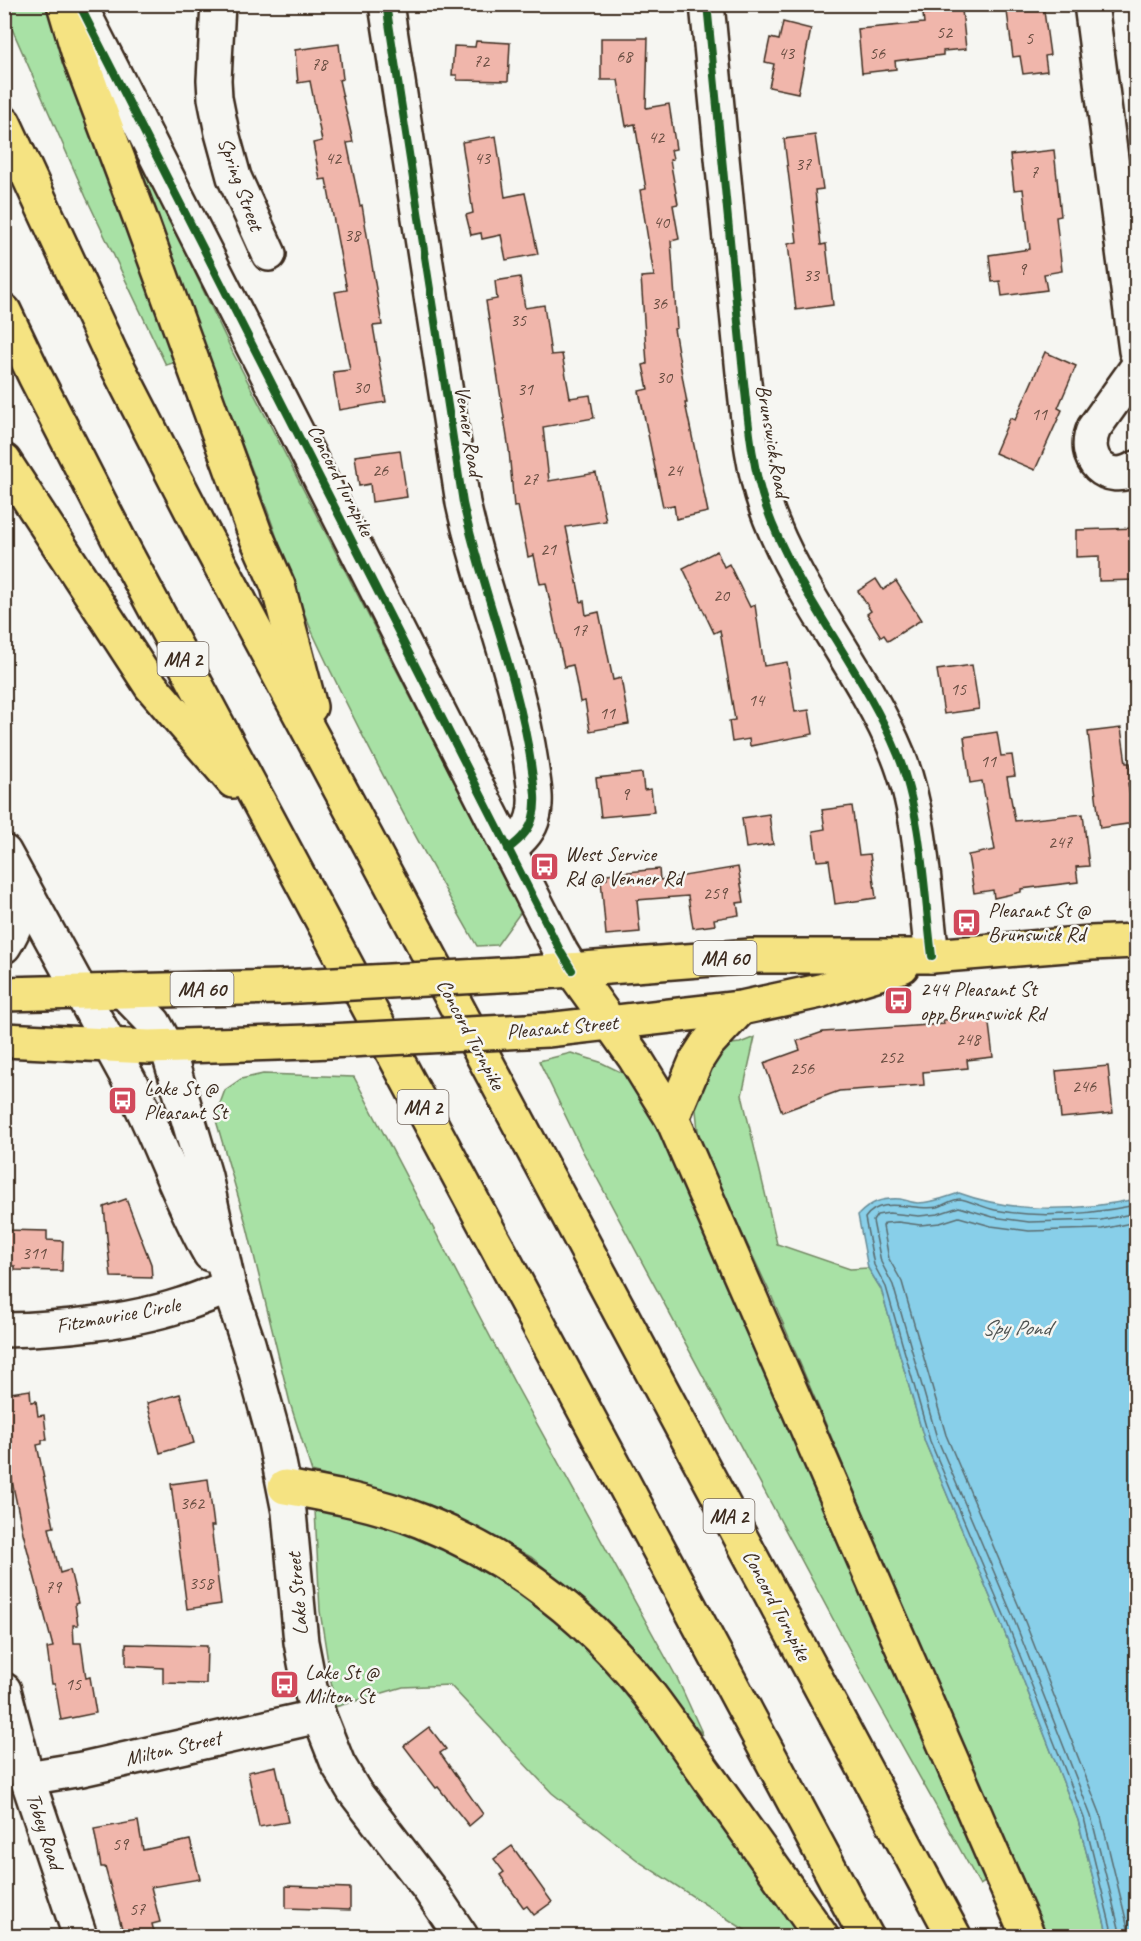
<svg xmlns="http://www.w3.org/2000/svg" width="1141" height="1941" font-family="Caveat,sans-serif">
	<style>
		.green { fill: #a8e1a5; stroke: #728662; stroke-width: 1.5 }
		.water { fill: #88cfe9; stroke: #698d98; stroke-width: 1.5 }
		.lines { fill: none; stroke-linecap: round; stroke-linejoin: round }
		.shore { stroke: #5a6c6f; stroke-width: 1.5 }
		.building { fill: #f0b6ab; stroke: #3b2a1e; stroke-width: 1.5 }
		.minor-casing { stroke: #3b2a1e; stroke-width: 38 }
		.secondary-casing { stroke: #3b2a1e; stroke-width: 38 }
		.primary-casing { stroke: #3b2a1e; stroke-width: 38 }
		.motorway-casing { stroke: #3b2a1e; stroke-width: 38 }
		.minor { stroke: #f6f6f2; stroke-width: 33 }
		.secondary { stroke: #f6f6f2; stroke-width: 33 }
		.primary { stroke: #f5e382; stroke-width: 33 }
		.motorway { stroke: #f5e382; stroke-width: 33 }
		.primary-bridge-casing { stroke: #3b2a1e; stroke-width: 38; stroke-linecap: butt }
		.primary-bridge { stroke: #f5e382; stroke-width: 33 }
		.cycleway-casing { stroke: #f6f6f2; stroke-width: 11 }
		.cycleway { stroke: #1b5e20; stroke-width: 8 }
		.labels { text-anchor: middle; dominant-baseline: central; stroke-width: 5; stroke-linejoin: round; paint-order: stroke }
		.number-label { font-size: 18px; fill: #684d41 }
		.shield { fill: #f6f6f2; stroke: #73675e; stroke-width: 1.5 }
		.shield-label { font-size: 20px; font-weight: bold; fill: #3b2a1e }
		.street-label { font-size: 21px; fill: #3b2a1e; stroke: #f6f6f2 }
		.poi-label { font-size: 21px; fill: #3b2a1e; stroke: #f6f6f2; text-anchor: start }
		.water-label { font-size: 22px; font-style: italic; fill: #4e5351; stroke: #f6f6f2 }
	</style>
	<rect width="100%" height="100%" fill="#f6f6f2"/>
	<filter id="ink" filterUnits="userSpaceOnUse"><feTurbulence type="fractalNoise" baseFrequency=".0167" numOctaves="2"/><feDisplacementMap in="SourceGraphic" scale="12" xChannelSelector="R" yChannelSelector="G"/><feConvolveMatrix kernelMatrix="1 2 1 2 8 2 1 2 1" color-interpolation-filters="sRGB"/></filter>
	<g filter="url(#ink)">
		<!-- green -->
		<g class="green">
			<polygon points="4,5 45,5 61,43 175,356 173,363 166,365 86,197 6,15"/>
			<path d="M129,142L168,216L233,353L484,840L523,909L497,945L477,946C419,845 363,741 314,636C292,589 279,539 260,491C216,375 170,260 129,142Z"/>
			<polygon points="755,1037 742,1095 777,1244 850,1269 868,1268 881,1289 925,1442 999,1618 1078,1820 1108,1936 1046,1936 1023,1879 950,1717 771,1295 699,1141 695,1100 722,1045 740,1043"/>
			<polygon points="571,1053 600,1062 635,1079 694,1199 987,1881 980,1885 871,1690 582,1150 539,1061"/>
			<polygon points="263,1074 354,1077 514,1382 677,1678 703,1735 686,1717 655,1679 588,1604 531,1557 436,1507 312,1472 290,1403 247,1227 215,1117 225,1090 241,1079"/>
			<polygon points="315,1510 340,1513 406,1526 530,1594 611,1668 808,1936 754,1936 641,1863 552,1793 450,1685 403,1687 335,1707 320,1611"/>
		</g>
		<!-- water -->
		<path class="water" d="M959,1193C1016,1214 1078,1211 1136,1199V1936H1108L1078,1820L999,1618L925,1442L881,1289L868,1268L858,1215C871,1202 881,1198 900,1199C906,1200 912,1203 918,1203C933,1203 946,1197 959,1193Z"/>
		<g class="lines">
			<!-- shore -->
			<g class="shore">
				<path d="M1113,1936L1084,1818L1004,1615L930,1441L886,1287L874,1265L865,1218C881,1194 914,1212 938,1207C944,1205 953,1199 960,1199C968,1200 985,1208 995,1210C1041,1219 1091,1214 1136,1205"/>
				<polyline points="1121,1936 1091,1816 1011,1612 937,1438 893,1285 881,1262 873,1221 877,1215 889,1213 919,1216 938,1214 959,1207 993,1217 1029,1222 1101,1220 1136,1213"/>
				<polyline points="1130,1936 1100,1813 1020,1609 946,1435 902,1282 889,1259 883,1226 885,1223 898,1222 920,1225 940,1223 959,1217 991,1226 1029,1231 1102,1229 1136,1222"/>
			</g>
		</g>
		<!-- building -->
		<g class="building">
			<polygon points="1006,4 1043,4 1050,55 1045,56 1047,71 1023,74 1020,56 1013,57"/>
			<polygon points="962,10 966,49 943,51 943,55 895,61 896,69 862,73 858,29 924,23 923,14"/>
			<polygon points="783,22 811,29 798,93 769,87 774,64 765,62 770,38 779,40"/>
			<polygon points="601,38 648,38 646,108 669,104 676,149 671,150 673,159 670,160 678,204 673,205 679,239 671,241 677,328 674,329 687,403 685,403 708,512 676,519 674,505 663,507 639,391 648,389 643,365 647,364 641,277 654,276 640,190 646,189 635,124 626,126 618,80 601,80"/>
			<polygon points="476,41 510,43 508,81 457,80 457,75 452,75 454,46 475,47"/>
			<polygon points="339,44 343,79 339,80 353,142 347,143 360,206 362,205 382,325 373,326 386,402 339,410 333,372 350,370 335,292 347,290 326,179 320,180 313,143 322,141 310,81 298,83 295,50"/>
			<polygon points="815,135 823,189 815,190 821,245 826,244 833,305 796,310 788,244 797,242 784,139"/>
			<polygon points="496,136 505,197 525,193 538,254 506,260 501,235 482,239 481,233 471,235 466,215 473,213 462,142"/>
			<polygon points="1054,150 1061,216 1056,217 1062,271 1044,274 1047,290 1002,296 1000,281 992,282 989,255 1030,249 1023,189 1014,190 1010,155"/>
			<polygon points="520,277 525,308 544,305 551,355 562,354 570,398 590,395 594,418 543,427 549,481 596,473 606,521 566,527 581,602 584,601 586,615 599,612 613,680 621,678 629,724 590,731 585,701 580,702 573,665 564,667 546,583 540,584 534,555 528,557 518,506 514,507 509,450 486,301 497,299 495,281"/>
			<polygon points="1045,352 1076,366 1058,408 1062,410 1035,470 995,453 1010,418 1015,420"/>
			<polygon points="400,450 407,497 372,502 370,484 359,486 355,456"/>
			<polygon points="1137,528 1137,580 1099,581 1099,556 1076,557 1076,530"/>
			<polygon points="717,551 724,567 729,564 750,607 755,605 764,666 787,662 795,712 809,710 813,734 750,746 749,739 732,742 729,721 735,720 720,630 714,633 683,568"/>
			<polygon points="876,579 883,590 896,581 921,620 888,641 884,635 881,637 867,614 871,611 858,591"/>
			<polygon points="972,665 979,709 944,714 937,670"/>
			<polygon points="1121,728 1126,763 1130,763 1133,782 1128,783 1134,823 1100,828 1088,732"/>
			<polygon points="997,732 1001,756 1012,755 1015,776 1007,777 1015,821 1083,814 1089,866 1076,867 1078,882 1021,889 1021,892 994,898 993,890 974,893 968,855 995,850 982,781 970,783 964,737"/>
			<polygon points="642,773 644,790 651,789 654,812 601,817 596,778"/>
			<polygon points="852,806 859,855 870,854 876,898 835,904 829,860 817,861 813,831 825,829 822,810"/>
			<polygon points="769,814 773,844 746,848 742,818"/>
			<polygon points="738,867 744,902 737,903 739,915 714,919 715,925 693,928 688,896 637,900 640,932 606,935 601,880 607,879 607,874 659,869 660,880"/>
			<polygon points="988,1016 993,1057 967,1060 968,1068 923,1072 924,1085 839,1091 782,1112 764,1063 800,1050 797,1041 823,1032 944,1024 943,1020"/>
			<polygon points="1108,1066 1113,1113 1061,1118 1056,1071"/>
			<polygon points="126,1199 151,1264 152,1278 111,1277 104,1207"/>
			<polygon points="4,1230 47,1231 47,1240 63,1241 62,1271 15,1270 15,1266 4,1266"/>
			<polygon points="30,1390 31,1402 36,1401 38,1416 44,1415 47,1440 42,1440 42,1444 37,1445 54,1527 49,1528 60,1573 70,1570 78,1603 75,1604 78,1625 73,1625 74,1643 81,1643 86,1678 90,1677 96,1713 61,1720 55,1684 52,1684 47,1648 53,1647 23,1533 13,1486 4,1427 4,1394"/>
			<polygon points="180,1394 194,1443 160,1453 147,1403"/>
			<polygon points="208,1479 214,1526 211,1526 221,1604 187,1609 171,1484"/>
			<polygon points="126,1644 207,1646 206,1684 163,1683 163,1668 126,1666"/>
			<polygon points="429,1727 446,1749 440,1753 483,1814 469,1826 438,1787 436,1788 404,1746"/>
			<polygon points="276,1766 288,1822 259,1827 248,1772"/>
			<polygon points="138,1821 143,1850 190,1840 200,1879 151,1887 160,1922 152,1924 155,1936 134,1936 132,1930 123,1932 105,1867 101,1867 94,1829"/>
			<polygon points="512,1846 552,1902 534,1915 527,1906 524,1908 500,1875 504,1872 494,1859"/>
			<polygon points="286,1886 350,1888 350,1910 286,1908"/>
		</g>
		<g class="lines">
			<defs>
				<g id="minor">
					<polyline points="218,4 214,80 215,98 222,133 234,177 269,254"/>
					<path d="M386,4L463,503C482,591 518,674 531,763C533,781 538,800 533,817C530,831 519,841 508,849"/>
					<path d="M707,4L743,373C748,417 751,465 766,507C797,595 863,669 898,755C922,814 924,893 932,956"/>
					<polyline points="1091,4 1136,351"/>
					<path d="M1136,369L1094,428C1080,459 1107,486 1136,468"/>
					<path d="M4,1330C59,1329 129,1322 181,1305C197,1300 213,1293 229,1287"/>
					<polyline points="4,1690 27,1778 80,1936"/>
					<polyline points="27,1778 82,1769 319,1716"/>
				</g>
				<g id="secondary">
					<polyline points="79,4 561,952 572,970"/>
					<path d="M4,852L130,1082C159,1139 179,1199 210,1254"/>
					<path d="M4,946C17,926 23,907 21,884"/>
					<polyline points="123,991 154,1023 167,1047 205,1176 229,1287 248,1343 274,1437 289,1512 301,1642 310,1688 319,1716 338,1764 354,1791 430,1890 461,1936"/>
				</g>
				<g id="primary">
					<polyline points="572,970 611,1024"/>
					<polyline points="518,974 751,956 932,956 1091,943 1136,941"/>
					<polyline points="4,994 280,987"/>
					<polyline points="547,1030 741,1008 820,991 902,966"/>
					<polyline points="4,1040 149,1047 309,1042"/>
				</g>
				<g id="motorway">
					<polyline points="64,4 80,58 142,223 256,536 278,586 310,707"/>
					<polyline points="4,123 111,354 201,529 954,1936"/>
					<polyline points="4,311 35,376 125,552 866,1936"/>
					<polyline points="4,461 151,686 233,781"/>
					<polyline points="611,1024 635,1058 672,1118 1028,1936"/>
					<polyline points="672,1118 696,1061 707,1044 741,1008"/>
					<path d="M285,1487C331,1495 378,1504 421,1521C510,1557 585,1614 644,1688C667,1717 687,1748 708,1777C746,1830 784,1883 821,1936"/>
				</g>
			</defs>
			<!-- minor casing -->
			<use href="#minor" class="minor-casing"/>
			<!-- secondary casing -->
			<use href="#secondary" class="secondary-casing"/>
			<!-- primary casing -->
			<use href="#primary" class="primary-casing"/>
			<!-- motorway casing -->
			<use href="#motorway" class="motorway-casing"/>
			<!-- minor -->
			<use href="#minor" class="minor"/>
			<!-- secondary -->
			<use href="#secondary" class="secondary"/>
			<!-- primary -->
			<use href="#primary" class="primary"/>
			<!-- motorway -->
			<use href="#motorway" class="motorway"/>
			<defs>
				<g id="primary-bridge">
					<polyline points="280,987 518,974"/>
					<polyline points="309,1042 547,1030"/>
				</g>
			</defs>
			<!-- primary-bridge casing -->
			<use href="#primary-bridge" class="primary-bridge-casing"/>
			<!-- primary-bridge -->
			<use href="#primary-bridge" class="primary-bridge"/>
			<defs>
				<g id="cycleway">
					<polyline points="79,4 561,952 572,970"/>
					<path d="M386,4L463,503C482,591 518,674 531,763C533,781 538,800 533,817C530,831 519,841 508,849"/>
					<path d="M707,4L743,373C748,417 751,465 766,507C797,595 863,669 898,755C922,814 924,893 932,956"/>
				</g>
			</defs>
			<!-- cycleway casing -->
			<use href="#cycleway" class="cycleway-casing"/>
			<!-- cycleway -->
			<use href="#cycleway" class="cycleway"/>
		</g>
	</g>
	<!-- icons -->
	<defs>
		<symbol id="bus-square" viewBox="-11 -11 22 22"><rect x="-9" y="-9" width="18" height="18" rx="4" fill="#d1495b" stroke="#f6f6f2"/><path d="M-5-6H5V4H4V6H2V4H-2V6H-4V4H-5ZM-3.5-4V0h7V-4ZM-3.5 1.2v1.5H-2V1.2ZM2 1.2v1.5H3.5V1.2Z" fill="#fff"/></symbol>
	</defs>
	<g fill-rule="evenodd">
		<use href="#bus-square" x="528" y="850" width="33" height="33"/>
		<use href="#bus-square" x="950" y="906" width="33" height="33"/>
		<use href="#bus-square" x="882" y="984" width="33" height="33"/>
		<use href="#bus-square" x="106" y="1084" width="33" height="33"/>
		<use href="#bus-square" x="268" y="1668" width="33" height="33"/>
	</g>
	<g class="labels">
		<!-- number labels -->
		<g class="number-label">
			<text x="944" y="32">52</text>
			<text x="1029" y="38">5</text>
			<text x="786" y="53">43</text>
			<text x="877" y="53">56</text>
			<text x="624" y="56">68</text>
			<text x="481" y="61">72</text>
			<text x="319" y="64">78</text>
			<text x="656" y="137">42</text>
			<text x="333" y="158">42</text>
			<text x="482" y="158">43</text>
			<text x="803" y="164">37</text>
			<text x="1034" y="172">7</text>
			<text x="661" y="222">40</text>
			<text x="352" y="235">38</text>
			<text x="1022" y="269">9</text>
			<text x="811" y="275">33</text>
			<text x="659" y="303">36</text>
			<text x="518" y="320">35</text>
			<text x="664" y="377">30</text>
			<text x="361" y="387">30</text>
			<text x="525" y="389">31</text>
			<text x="1039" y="414">11</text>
			<text x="380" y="470">26</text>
			<text x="674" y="470">24</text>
			<text x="530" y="479">27</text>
			<text x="548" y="549">21</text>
			<text x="721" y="595">20</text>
			<text x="579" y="630">17</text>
			<text x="958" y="689">15</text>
			<text x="756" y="700">14</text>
			<text x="607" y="713">11</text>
			<text x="988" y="761">11</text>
			<text x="625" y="794">9</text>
			<text x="1060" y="842">247</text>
			<text x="715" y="893">259</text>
			<text x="968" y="1039">248</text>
			<text x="891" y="1057">252</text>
			<text x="802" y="1068">256</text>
			<text x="1084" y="1086">246</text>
			<text x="34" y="1253">311</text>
			<text x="192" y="1503">362</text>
			<text x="201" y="1583">358</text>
			<text x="53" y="1587">79</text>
			<text x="73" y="1684">15</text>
			<text x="120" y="1844">59</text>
			<text x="137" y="1909">57</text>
		</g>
		<!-- shield labels -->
		<g class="shield">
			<rect x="157.5" y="642" width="51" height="34" rx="4.5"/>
			<rect x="693.5" y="941" width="63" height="34" rx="4.5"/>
			<rect x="170.5" y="972" width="63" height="34" rx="4.5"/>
			<rect x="397.5" y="1090" width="51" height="34" rx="4.5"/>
			<rect x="703.5" y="1499" width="51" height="34" rx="4.5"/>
		</g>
		<g class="shield-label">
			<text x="183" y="659">MA 2</text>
			<text x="725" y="958">MA 60</text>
			<text x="202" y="989">MA 60</text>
			<text x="423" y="1107">MA 2</text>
			<text x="729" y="1516">MA 2</text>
		</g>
		<!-- street labels -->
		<g class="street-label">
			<text transform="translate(241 184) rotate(70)">Spring Street</text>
			<text transform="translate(469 431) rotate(81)">Venner Road</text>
			<text transform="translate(773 441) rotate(80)">Brunswick Road</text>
			<text transform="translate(341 480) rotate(63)">Concord Turnpike</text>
			<text transform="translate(562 1027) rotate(-5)">Pleasant Street</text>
			<text transform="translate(471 1034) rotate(62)">Concord Turnpike</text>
			<text transform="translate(118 1315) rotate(-10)">Fitzmaurice Circle</text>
			<text transform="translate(297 1594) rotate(-95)">Lake Street</text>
			<text transform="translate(777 1605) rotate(62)">Concord Turnpike</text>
			<text transform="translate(173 1748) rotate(-13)">Milton Street</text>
			<text transform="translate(45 1831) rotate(72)">Tobey Road</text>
		</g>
		<!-- poi labels -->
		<g class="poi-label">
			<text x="565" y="854">West Service<tspan x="565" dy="24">Rd @ Venner Rd</tspan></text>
			<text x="988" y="910">Pleasant St @<tspan x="988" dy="24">Brunswick Rd</tspan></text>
			<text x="920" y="989">244 Pleasant St<tspan x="920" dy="24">opp Brunswick Rd</tspan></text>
			<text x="144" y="1088">Lake St @<tspan x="144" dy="24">Pleasant St</tspan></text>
			<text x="305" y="1672">Lake St @<tspan x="305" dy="24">Milton St</tspan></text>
		</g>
		<!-- water labels -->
		<g class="water-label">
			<text x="1016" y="1328">Spy Pond</text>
		</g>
	</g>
	<!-- margin -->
	<rect width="1141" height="1941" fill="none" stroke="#f6f6f2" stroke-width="24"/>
	<rect x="12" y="12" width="1117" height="1917" fill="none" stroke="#3b2a1e" stroke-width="2" filter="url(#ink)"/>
</svg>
